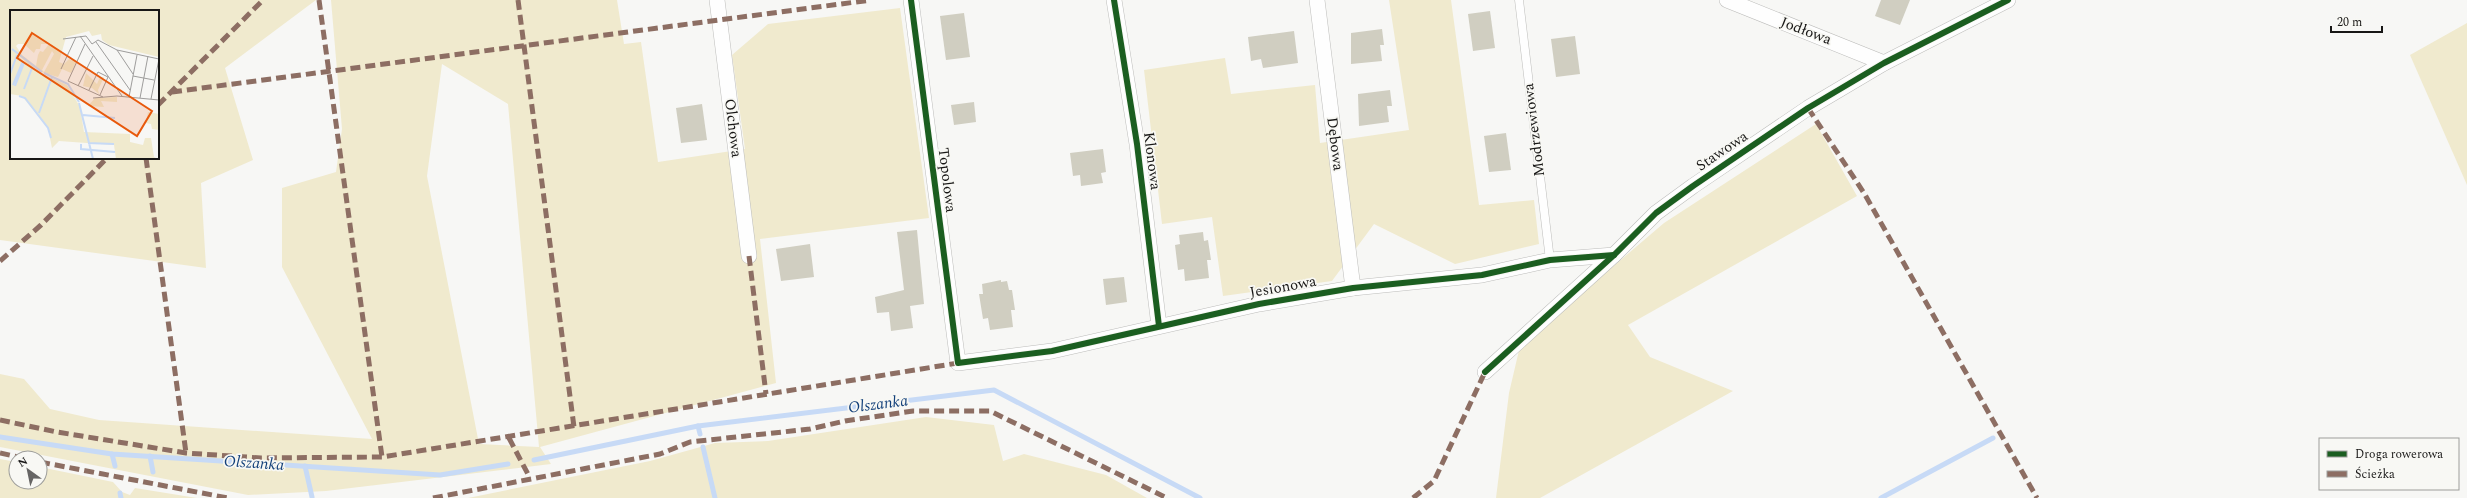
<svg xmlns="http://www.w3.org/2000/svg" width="2467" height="498" font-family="Spectral,serif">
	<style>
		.green { fill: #f0eace; fill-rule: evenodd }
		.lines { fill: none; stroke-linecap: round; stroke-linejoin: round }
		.stream { stroke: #c7daf6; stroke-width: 5 }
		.building { fill: #d0cec1 }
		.lane-casing { stroke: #bdbdbb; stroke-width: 9 }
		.street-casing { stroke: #bdbdbb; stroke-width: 16 }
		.lane { stroke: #fefefe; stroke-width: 8 }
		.street { stroke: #fefefe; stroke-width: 15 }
		.quiet { stroke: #8d6e63; stroke-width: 5; stroke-dasharray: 10 5; stroke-linecap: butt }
		.cycleway-casing { stroke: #f8f8f4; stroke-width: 8 }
		.cycleway { stroke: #1b5e20; stroke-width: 6 }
		.labels { text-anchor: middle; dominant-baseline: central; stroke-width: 3.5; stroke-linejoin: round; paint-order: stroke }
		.street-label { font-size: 15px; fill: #181716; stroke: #f8f8f4 }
		.water-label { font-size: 16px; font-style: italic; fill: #13407a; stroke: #f8f8f4 }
		.inset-river { fill: none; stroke: #c7daf6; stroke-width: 2 }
		.inset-road { fill: none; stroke: #9e9d9c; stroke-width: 1 }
		.view { fill: #e8590c; fill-opacity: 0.15; stroke: #e8590c; stroke-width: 2 }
		.inset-edge { fill: none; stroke: #181716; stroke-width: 2 }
	</style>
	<rect width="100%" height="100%" fill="#f7f7f5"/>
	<!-- green -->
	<g class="green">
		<path d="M0,0H316L225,68L253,160L201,183L206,268L0,240ZM11,11H158V158H11Z"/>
		<path d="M331,0H617L624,44L641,42L658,162L745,149L732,55L768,24L900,8L929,218L760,239L776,383L540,447L551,464L326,491L248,495L0,447V374L24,379L50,409L99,420L372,439L282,267V188L336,172L342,129ZM442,64L508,104L539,447L479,444L427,176Z"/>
		<polygon points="1389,0 1451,0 1479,205 1534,200 1539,244 1455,264 1374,224 1332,281 1223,296 1212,217 1162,224 1144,70 1225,58 1231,94 1315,85 1320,143 1409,130"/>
		<polygon points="2467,23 2467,185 2410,55"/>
		<polygon points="1816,124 1857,196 1628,325 1650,357 1733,391 1540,498 1496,498 1509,393 1520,346 1664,223"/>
		<polygon points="926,417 994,425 1003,461 1024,454 1106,475 1147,498 468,498 650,461 715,443 768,441"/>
		<polygon points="0,459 16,462 16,482 40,482 40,467 113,482 122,492 130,495 135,488 197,498 0,498"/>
	</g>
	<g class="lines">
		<!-- stream -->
		<g class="stream">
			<polyline points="698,426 700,434"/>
			<polyline points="0,437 112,454 440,475 508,464"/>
			<polyline points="703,447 715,498"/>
			<polyline points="112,454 115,466"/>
			<polyline points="150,456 153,472"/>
			<polyline points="534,460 698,426 994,390 1200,498"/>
			<polyline points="305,466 312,497"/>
			<polyline points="120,493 121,498"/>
			<polyline points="1881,498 1993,438"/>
		</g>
	</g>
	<!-- building -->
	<g class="building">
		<polygon points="1881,0 1910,0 1900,25 1875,16"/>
		<polygon points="1490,11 1495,48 1473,51 1468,14"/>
		<polygon points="964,13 970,57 946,60 940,16"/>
		<polygon points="1382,29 1384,45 1380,45 1382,61 1351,64 1351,33"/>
		<polygon points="1294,31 1298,63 1263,68 1261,59 1251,61 1248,37"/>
		<polygon points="1575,36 1580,74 1556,77 1551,39"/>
		<polygon points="1390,90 1392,106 1387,106 1389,122 1359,126 1358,94"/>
		<polygon points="974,102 976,122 954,125 951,105"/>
		<polygon points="702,104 707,140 681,143 676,108"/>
		<polygon points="1506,133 1511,170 1489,172 1484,136"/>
		<polygon points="1103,149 1106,172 1101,173 1103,183 1081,186 1080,175 1073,176 1070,153"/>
		<polygon points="917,230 924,304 910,306 913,328 891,331 889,312 877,313 875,297 904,290 897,232"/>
		<polygon points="1203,232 1204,241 1208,240 1211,260 1207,260 1209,278 1185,281 1184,269 1178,270 1175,245 1180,244 1179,235"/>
		<polygon points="810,244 814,277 781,281 776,249"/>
		<polygon points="1124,277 1127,302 1106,305 1103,279"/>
		<polygon points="1001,280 1001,282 1007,281 1009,290 1012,290 1015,310 1011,310 1013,327 990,330 988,318 983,319 979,294 983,294 982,284"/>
	</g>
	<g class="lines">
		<defs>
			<polyline id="lane" points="1519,0 1550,260"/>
			<g id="street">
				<polyline points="717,0 749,256"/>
				<polyline points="911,0 958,363 1052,351 1259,304 1353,288 1482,275 1550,260 1614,255"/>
				<polyline points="1114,0 1137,144 1159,326"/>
				<polyline points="1317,0 1353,288"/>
				<polyline points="1727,0 1884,63"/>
				<polyline points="1485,372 1614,255 1656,213 1693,186 1808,108 1884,63 2008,0"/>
			</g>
		</defs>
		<!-- lane casing -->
		<use href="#lane" class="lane-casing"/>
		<!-- street casing -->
		<use href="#street" class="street-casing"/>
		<!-- lane -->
		<use href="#lane" class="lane"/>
		<!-- street -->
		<use href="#street" class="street"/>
		<!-- quiet -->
		<g class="quiet">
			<polyline points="319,0 382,457"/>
			<polyline points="518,0 574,427"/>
			<polyline points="172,92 871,0"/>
			<polyline points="158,105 263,0"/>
			<polyline points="1808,108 1864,193 2037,498"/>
			<polyline points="146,158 186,453"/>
			<polyline points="749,256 766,394"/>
			<polyline points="0,261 41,225 107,158"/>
			<polyline points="0,420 57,432 186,453 261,458 382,457 958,363"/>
			<polyline points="509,438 530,478"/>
			<polyline points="0,453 23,458"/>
			<polyline points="40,462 228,498"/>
			<polyline points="433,498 660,454 690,442 810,429 845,421 913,411 990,411 1167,498"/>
			<polyline points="1413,498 1434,481 1485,372"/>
		</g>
		<defs>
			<g id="cycleway">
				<polyline points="911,0 958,363 1052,351 1259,304 1353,288 1482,275 1550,260 1614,255"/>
				<polyline points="1114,0 1137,144 1159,326"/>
				<polyline points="1485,372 1614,255 1656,213 1693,186 1808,108 1884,63 2008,0"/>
			</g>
		</defs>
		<!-- cycleway casing -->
		<use href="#cycleway" class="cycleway-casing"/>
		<!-- cycleway -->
		<use href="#cycleway" class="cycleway"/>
	</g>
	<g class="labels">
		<!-- street labels -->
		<g class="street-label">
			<text transform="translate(1806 31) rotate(21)">Jodłowa</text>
			<text transform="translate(733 128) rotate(83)">Olchowa</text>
			<text transform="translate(1534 130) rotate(-97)">Modrzewiowa</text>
			<text transform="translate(1335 144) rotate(83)">Dębowa</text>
			<text transform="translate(1722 151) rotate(-34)">Stawowa</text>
			<text transform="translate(1152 161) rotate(83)">Klonowa</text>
			<text transform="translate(947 180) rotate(83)">Topolowa</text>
			<text transform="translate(1283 287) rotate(-10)">Jesionowa</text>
		</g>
		<!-- water labels -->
		<g class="water-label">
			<text transform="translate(878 404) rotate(-7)">Olszanka</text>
			<text transform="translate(254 463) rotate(4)">Olszanka</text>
		</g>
	</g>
	<!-- overview -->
	<g transform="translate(10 10)">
		<rect width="149" height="149" fill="#f7f7f5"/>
		<path d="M0,0H149V47L99,35L92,30L91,24L82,26L79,21L56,27L49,52L54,54L59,49L66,52L61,63L52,59L48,67L34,63L19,55L6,43L13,51L26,61L57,75L70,97L74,122L120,124V132L133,135L135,128H141L144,147L148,149H106L104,135L49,131L42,138L38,118L12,86L0,84ZM8,34H14L24,43L26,39H30L31,34H39L33,42L30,41L28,45L26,56L12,45L6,36ZM42,41L44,44L34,62L32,60ZM76,63L87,74L90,67H94L88,80L89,84L82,78L73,76ZM107,87V92L91,91L94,97L78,96L85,88ZM138,102L149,104V120L142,119L141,114L136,113Z" fill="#f0eace" fill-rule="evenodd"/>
		<path class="inset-river" d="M2,39L32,62M34,63L58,74L69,92M0,64L7,45M3,75L13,51M5,76L14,53M14,79L22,58M9,86L15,88L38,118L41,128M69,93L83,149M29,103L42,67M73,105L105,108M78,133L104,134M71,134V139L105,142"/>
		<path class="inset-road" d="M70,26L112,86M53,29L76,26L82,34L88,30L107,40L149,49M86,32L120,80M75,34L58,71L93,87M107,40L123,64M51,59L66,27M123,66L144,70M68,76L83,46M79,80L88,62L98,67L90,85M119,87L127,45M83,88L107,86L149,90M130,88L138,46M141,89L149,49"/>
		<path class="view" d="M22,23L142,101L127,126L7,48Z"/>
		<rect width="149" height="149" class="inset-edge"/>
	</g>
	<!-- legend -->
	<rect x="2319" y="438" width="140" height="52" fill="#f8f8f4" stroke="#9e9e9b"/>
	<rect x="2327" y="451" width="20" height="6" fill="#1b5e20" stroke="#9e9e9b"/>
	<text x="2355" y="458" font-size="12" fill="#181716">Droga rowerowa</text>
	<rect x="2327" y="471" width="20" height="6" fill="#8d6e63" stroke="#9e9e9b"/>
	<text x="2355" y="478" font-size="12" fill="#181716">Ścieżka</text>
	<!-- north arrow -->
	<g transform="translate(28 470) rotate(327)"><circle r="19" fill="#f8f8f4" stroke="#9e9e9b"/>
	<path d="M0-3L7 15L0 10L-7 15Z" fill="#666564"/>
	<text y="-6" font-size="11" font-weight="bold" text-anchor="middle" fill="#181716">N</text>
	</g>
	<!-- scale -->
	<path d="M2331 26v6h51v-6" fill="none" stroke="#181716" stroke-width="2"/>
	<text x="2337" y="26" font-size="12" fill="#181716" stroke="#f8f8f4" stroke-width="3" paint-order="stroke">20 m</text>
</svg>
